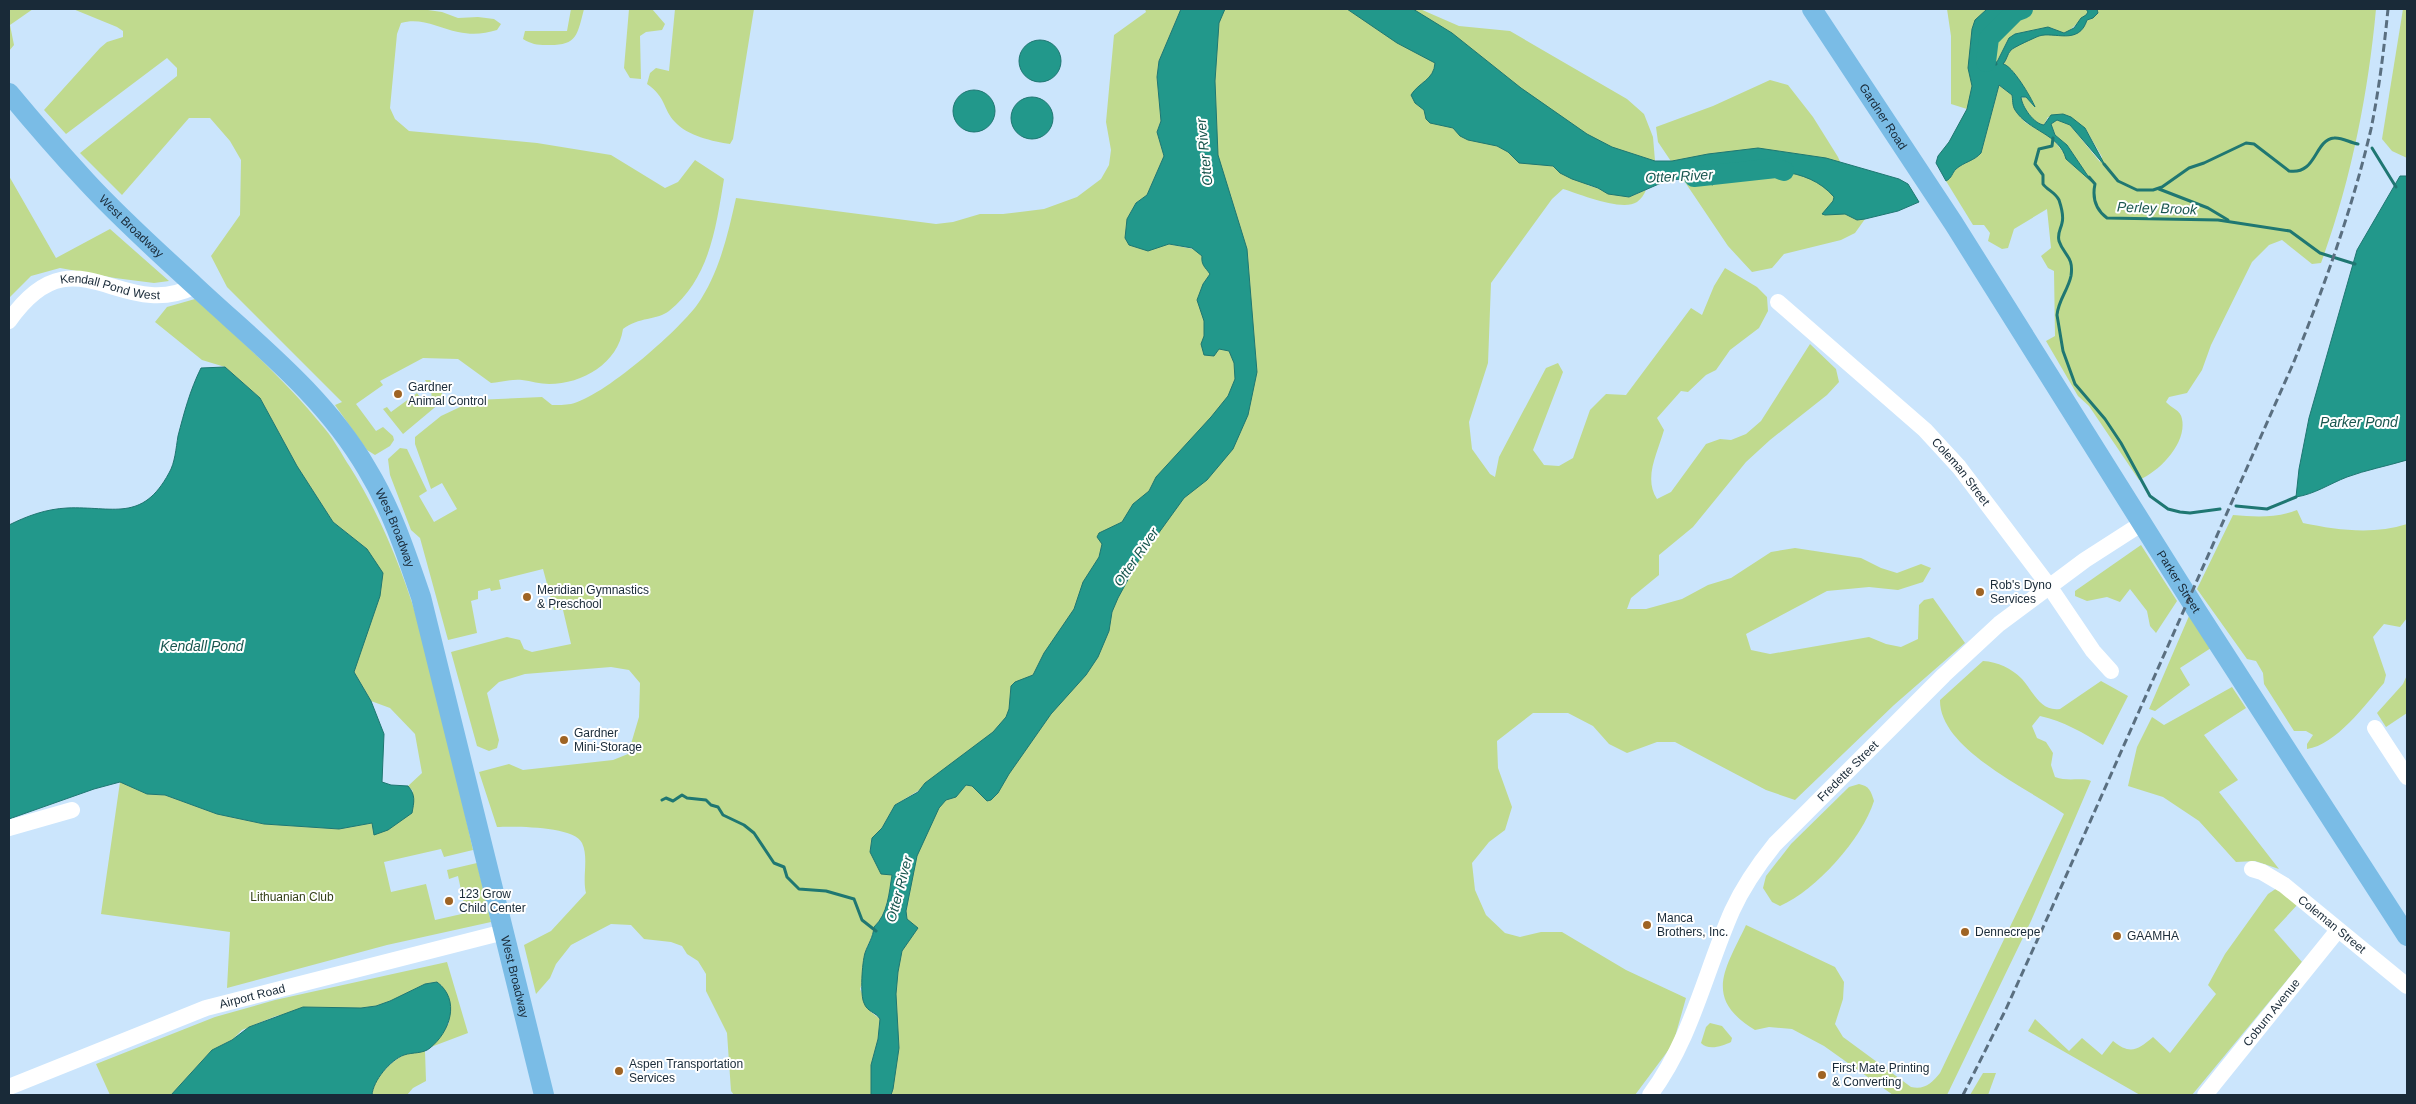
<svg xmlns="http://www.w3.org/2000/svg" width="2416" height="1104" font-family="Arial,sans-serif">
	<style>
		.green { fill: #c0da8e }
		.water { fill: #22988b; stroke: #1f7772 }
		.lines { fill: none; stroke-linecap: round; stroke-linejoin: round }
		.stream { stroke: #1f7772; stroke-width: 3 }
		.river { stroke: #22988b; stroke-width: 20 }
		.minor { stroke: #fff; stroke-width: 16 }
		.major { stroke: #7abce6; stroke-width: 20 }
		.rail { stroke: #5a6f80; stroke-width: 3; stroke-dasharray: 8 4; stroke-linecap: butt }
		.poi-dot { fill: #9f6424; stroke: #fff; stroke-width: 2 }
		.labels { text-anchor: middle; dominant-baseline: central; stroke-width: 4; stroke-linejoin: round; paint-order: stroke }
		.street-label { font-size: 12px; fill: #192a38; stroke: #fff }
		.poi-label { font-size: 12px; fill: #192a38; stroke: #fff; text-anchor: start }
		.park-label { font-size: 12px; fill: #333f18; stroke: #fff }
		.water-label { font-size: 14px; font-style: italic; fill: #19564f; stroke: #fff }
	</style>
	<rect width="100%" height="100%" fill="#cbe5fc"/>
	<!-- green -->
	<g class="green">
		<polygon points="9,9 33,9 10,25 14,45 9,51"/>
		<path d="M73,9H421L442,12L458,18L478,17L494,19L501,24L497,30C484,34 472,35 458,32C439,28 421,17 401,23L397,34L390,108L395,119L409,131L537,143L611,155L665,188L678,182L695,160L724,179C716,227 710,278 669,311C658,320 638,317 623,329C618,363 583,384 549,384C540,384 531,381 522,380C512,379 501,382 491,383L458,359L423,358L380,381L383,385L356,404L376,431L383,427L393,436L394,440L390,446L375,455L367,450L335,405L342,402L227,287L211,256L240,215L241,160L230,141L210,118H189L122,195L80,153L177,76V68L167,58L66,134L44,110L100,48L107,42L123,37V31L117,27Z"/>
		<path d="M571,9H584C577,36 577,46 546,45C537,45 531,44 523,39L525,31H567Z"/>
		<polygon points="629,9 652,9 665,24 662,30 646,32 640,36 641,79 630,78 624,68"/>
		<path d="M675,9H754L733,139L730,144C714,142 686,135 675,122C662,108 667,98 647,84L650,73L656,68L669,71Z"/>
		<path d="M1145,9H1181L1159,61L1157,77L1161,121L1157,132L1164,156L1147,195L1136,203L1127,219L1166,245L1169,244L1197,250L1203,256L1210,274L1203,284L1201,290L1219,301L1209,200V36L1224,9H1420L1459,26L1510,31L1627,99L1644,114L1653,137L1655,161L1587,185L1629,197L1646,190C1644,195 1641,199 1637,202C1622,212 1580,194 1563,189L1552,199L1491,283L1488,363L1469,422L1472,449L1490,474L1495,477L1499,457L1546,368L1558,363L1563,372L1533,450L1544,465L1559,466L1573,458L1590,410L1606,394L1626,395L1691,308L1702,315L1714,286L1725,268L1757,287L1767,297L1768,311L1759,328L1730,350L1716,370L1706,375L1688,392L1681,391L1657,418L1664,430C1658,452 1643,478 1657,499L1671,492L1706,444L1720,439L1731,440L1746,434L1761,421L1810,344L1836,369L1839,382L1827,395L1770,440L1746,462L1693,527L1659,555V575L1631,598L1627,609H1646L1682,599L1708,585L1731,578L1771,552L1795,548L1861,558L1881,568L1897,573L1921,564L1931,568L1923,582L1898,590L1869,587L1827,591L1746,634L1751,650L1770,654L1869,637L1886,644L1901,647L1918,639L1919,605L1924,600L1933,598L1965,643L1894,705L1795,800L1766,790L1675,742H1657L1627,753L1609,744L1593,726L1568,713H1533L1497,741L1498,768L1512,807L1505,830L1489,842L1472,863L1475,890L1486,915L1505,933L1520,937L1541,932H1562L1626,970L1686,998L1673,1044L1635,1095H882L921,789L895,805L882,828L872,838L870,852L886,874L892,875C889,893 888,914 874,927C873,938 867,944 865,954C863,965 865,978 860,989L871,1012L880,1019L878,1039L871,1065V1095H734L731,1091L727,1033L706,991V974L698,961L687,954L682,946L671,942L644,939L631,925L611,924L571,945L556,964L550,978L536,994L524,945L551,931L586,893C582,877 589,858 582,843C575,826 514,826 497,827L479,772L509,764L523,770L613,760L628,754L639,717L640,683L629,670L611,667L525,674L499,682L487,693L499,740L497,748L489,751L477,746L451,652L507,637L520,640L524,649L532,652L571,644L563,610H554L543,569L499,580L501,589L491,591L490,588L478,591V599L471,601L477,633L448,640L420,538L411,530L390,475L388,459L400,448L407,449L427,491L419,496L434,522L457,509L442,483L431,489L415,444V437L441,416L475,400L542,397L552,405C558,405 565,405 571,404C603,397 677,332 697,305C719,274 728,234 736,198L936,224L953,222L980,214H1003L1044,209L1077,197L1101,179L1109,165L1111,150L1106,122L1114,35L1146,12Z"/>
		<path d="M1947,9H1986L1984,12L1991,33C2021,3 2048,9 2086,9L2089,12L2068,32L2061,33L2052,28H2044L2015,34L2007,42L1997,62H1993L1989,52L1973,135L1938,156L1949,142L1967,109L1951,104V36Z"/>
		<path d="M2096,9H2376C2368,95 2351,181 2321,263L2312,264L2282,240L2269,245L2252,262L2211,345L2202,370L2187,393L2169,397L2166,402C2171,408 2181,410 2182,419C2187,443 2160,471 2139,480L2089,406L2078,396L2046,341L2055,336L2054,271L2048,268L2041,256L2051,248L2047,209L2014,229L2008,248L2002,249L1988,241L1990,233L1984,225H1973L1946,181C1952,178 1952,173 1956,169C1964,162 1974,161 1981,153L1999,85L2012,95L2016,112L2026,123L2050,136L2065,154L2066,159L2091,181L2067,145L2055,135L2051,124L2057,120L2070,125L2100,162L2102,157L2085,128L2048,117L2044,125C2034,124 2023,108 2021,98L2026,97L2035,107C2028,94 2016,70 2003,64C2006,60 2007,55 2010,51C2013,47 2033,38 2038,36C2054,30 2079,46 2087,20L2093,18L2098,13Z"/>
		<polygon points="2403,9 2407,9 2407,158 2392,151 2382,139"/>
		<polygon points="1770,80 1788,85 1813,117 1838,157 1865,219 1855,233 1841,240 1784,254 1772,268 1752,272 1728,246 1658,142 1656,127 1713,106"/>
		<polygon points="9,176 56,258 110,229 169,281 154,283 115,278 60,268 31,276 9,298"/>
		<path d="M195,299C241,340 286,381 325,429C335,441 342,455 350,467C422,582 443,720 473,850L444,857L441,849L384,862L391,892L426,884L435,920L466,913L458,876L449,879L447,870L477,863L491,922L387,945L227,988L230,932L101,914L120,782L147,794L165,795L217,814L264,824L339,829L372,823L374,835L413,791L408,786L422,773L415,734L390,708L371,701L354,672L357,658L367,549L333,522L297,466L260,398L225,367L202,360L155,322L167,307Z"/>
		<polygon points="425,380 430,380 446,398 403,434 383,409 387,407 391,412 417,393 426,405 432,400 431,390"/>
		<path d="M2297,510L2303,523C2337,530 2373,535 2407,524V618L2400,627L2384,624L2373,637L2386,675L2384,683C2365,705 2336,745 2307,749V744L2313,735L2306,731H2294L2264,684L2263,673L2256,661L2247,659L2197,589L2233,515C2256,517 2276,518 2297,510Z"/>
		<polygon points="2141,545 2177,601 2156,633 2150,626 2147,611 2130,589 2120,602 2107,597 2087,601 2075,596 2075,591"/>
		<polygon points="2189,616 2211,648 2180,668 2190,685 2155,711 2149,709"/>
		<path d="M1983,661C1998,662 2011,668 2022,679C2033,691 2040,712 2060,709L2101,681L2128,696L2103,745C2083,733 2064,721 2040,716L2032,726L2037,738L2046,742L2053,753L2051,765L2055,777C2068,782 2081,777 2091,781L2031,921L1947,1095H1893L1824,1046L1792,1029L1769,1027L1755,1030C1702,998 1726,968 1746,925L1835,967L1844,982L1843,999L1835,1024L1843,1037L1911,1087C1925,1090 1932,1083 1940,1073L2064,814C2029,789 1939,749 1940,700Z"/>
		<polygon points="2407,675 2407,713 2386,727 2377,713 2403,684"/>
		<polygon points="2232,687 2246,708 2204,735 2238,780 2219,792 2279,869 2255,861 2236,862 2199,821 2163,797 2128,786 2137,747 2152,717 2164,725"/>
		<path d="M1859,784C1869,786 1871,791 1874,801C1862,839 1816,890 1780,906L1772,902L1763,888L1766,876L1791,844L1849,787Z"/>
		<path d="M2277,888L2299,903L2274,930L2302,962L2192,1095H2140L2028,1031L2035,1019L2069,1051L2082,1038L2102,1055L2113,1041C2130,1055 2138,1050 2153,1037L2170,1053L2216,994L2208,985L2225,954L2268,894Z"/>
		<polygon points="447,962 468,1033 431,1047 449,1023 442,986 436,982 425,984 390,1001 376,1006 361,1008 303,1007 290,1013 276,1016 242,1030 232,1040 212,1050 171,1095 110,1095 96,1064 215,1017 275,1000"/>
		<path d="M1710,1023L1722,1026L1732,1038L1731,1042C1723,1046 1708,1051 1701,1043L1706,1027Z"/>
		<path d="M425,1051L426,1081L413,1088L407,1095H372C373,1080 389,1063 402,1056C408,1052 418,1052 425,1051Z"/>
		<polygon points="1983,1073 1996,1073 1988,1095 1970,1095"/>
	</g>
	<!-- water -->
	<g class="water">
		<path d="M1181,9H1225L1219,23L1215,81L1218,155L1247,249L1257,372L1248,415L1233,449L1207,480L1184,498L1137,563L1118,598L1112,612L1109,631L1098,657L1086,675L1051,714L1009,774L998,793L991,800L987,801L972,786L966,785L956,797L946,800L939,808L917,856L906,911L907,919L918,928L902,951L898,972L896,994L899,1048L893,1089L891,1095H871V1065L878,1039L880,1019C876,1012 867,1012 864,1003C860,995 862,963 865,953C868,944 873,938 874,927C888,914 889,893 892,875L881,874L870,852L872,838L882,828L895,805L918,792L925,783L993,732L1006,717L1009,709L1011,686L1015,682L1033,675L1044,653L1074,609L1083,582L1099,557L1102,544L1097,537L1099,533L1122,522L1133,504L1149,491L1156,477L1211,417L1228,396L1235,379L1234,363L1229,351L1219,349L1214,356L1204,355L1201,344L1204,336V321L1197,300L1203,284L1210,274C1205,267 1201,265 1202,256L1192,248L1169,244L1148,251L1129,245L1125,238L1127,219L1136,203L1147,195L1164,156L1157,132L1161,121L1157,77L1159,61Z"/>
		<path d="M1347,9H1413L1452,33L1521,88L1587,134L1612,147L1655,161H1672L1708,154L1758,148L1826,158L1899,179L1908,184L1919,202L1898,211L1865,219L1857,220L1845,214L1825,215L1822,214L1833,201L1834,197C1807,165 1758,169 1721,173L1713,185L1702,182L1698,178L1668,180L1629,197L1608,194L1598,188L1572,179L1560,173L1553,166L1519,163L1508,152L1497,146L1468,140L1460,136L1453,128L1430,123L1426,119L1424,110L1415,103L1411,95C1419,82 1434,80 1435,63L1397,43Z"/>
		<path d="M1987,9H2032C2011,16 1975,35 1993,62H1997L2009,38L2015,34L2048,27L2064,33L2074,28L2081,18L2086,15L2088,12L2086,9H2097L2098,13L2093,18L2087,20C2079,46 2054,31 2039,36C2034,38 2014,47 2011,50C2007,54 2007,60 2003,64C2012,65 2031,97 2035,107L2026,97H2021C2022,107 2034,124 2044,125L2051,115L2063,114L2071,117L2085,128L2106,167L2070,125L2057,120L2051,124L2055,135L2067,145L2092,182L2066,159C2060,134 2028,131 2015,110C2012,105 2013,100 2012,95L1999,85L1981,153C1974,161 1964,162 1956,169C1952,173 1952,178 1946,181L1936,163L1938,156L1949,142L1967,109L1972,86L1968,68L1972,29L1975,20Z"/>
		<circle cx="1040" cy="61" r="21"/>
		<circle cx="974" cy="111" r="21"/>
		<circle cx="1032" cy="118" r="21"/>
		<path d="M2400,176H2407V460C2387,466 2366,470 2347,477C2329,484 2315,494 2296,497L2299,469L2309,418L2357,250Z"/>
		<path d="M225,367L260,398L297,466L333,522L367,549L383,573L380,596L354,672L371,701L384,734L382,782L391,785L408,786C416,795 414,802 412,813L388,830L374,835L372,823L339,829L264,824L217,814L165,795L147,794L120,782L94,789L9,819V525C27,516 46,509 67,508C113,506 142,523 169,473C175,463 176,448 178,436C184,413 190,390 201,368Z"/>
		<path d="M437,982C461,1000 450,1032 430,1048C423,1054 413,1052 404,1055C390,1060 373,1081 372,1095H171L212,1050L232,1040L249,1027L303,1007L361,1008L376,1006L390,1001L425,984Z"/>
	</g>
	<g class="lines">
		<!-- stream -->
		<g class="stream">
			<polyline points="1988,53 1996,64"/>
			<path d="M2053,138L2052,146L2039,149L2035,164L2043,175V184C2047,190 2055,192 2059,200C2061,206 2064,216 2062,223C2061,229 2057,233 2059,241C2064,256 2074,256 2071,276C2068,290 2058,301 2057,315L2063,351L2075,384L2105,419L2121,443L2150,496L2168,509L2180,512L2190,513L2220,509"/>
			<polyline points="2372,148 2396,187"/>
			<path d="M2104,164L2118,181L2137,190H2153L2162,187L2189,168L2204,163L2246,143L2254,144L2289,171C2317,175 2314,140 2334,138C2342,137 2350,143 2358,144"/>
			<path d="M2089,177L2095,184C2092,198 2095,209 2107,218L2218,220L2290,231L2320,253L2355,264"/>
			<polyline points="2159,189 2208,208 2228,220"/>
			<polyline points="2236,506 2267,509 2296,497"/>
			<polyline points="662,800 666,798 673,801 682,795 687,798 706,800 711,805 718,807 723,815 744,825 754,833 774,863 784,867 787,877 799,889 826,891 854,899 862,920 876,931"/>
		</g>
		<!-- river -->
		<g class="river">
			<polyline points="1986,62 1989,38 2015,12 2023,9"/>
			<polyline points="1694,177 1776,168 1784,171"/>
		</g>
		<!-- minor -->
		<g class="minor">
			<path id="s1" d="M1778,302L1925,430L1959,467L2049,586L2093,651L2111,671"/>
			<path id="s2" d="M9,321C75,227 120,324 195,286"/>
			<polyline points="2375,728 2407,777"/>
			<polyline points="9,828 72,810"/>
			<path id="s3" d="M2252,869L2262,872L2284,885L2407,986"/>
			<path id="s4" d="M9,1087L206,1008L504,932"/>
			<path id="s5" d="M1650,1095C1692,1038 1704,975 1732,911C1743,887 1758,865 1775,844L1944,675L1999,624L2085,560L2141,524"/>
			<path id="s6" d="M2205,1095L2338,930"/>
		</g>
		<!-- major -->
		<g class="major">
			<path id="s7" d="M1812,9L1954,224L2197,611L2407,936"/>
			<path id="s8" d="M9,93C34,123 60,153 86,181C120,218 158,252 195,286C256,343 324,395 367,469C392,510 406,553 421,597L544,1095"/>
		</g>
		<!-- rail -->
		<path class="rail" d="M1963,1095L2006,1009L2050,912L2293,364C2324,287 2352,210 2371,129C2379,90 2384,49 2388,9"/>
	</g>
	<!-- markers -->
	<g class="poi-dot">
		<circle cx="398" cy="394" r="5"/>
		<circle cx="1980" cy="592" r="5"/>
		<circle cx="527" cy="597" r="5"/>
		<circle cx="564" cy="740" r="5"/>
		<circle cx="449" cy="901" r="5"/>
		<circle cx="1647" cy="925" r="5"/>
		<circle cx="1965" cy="932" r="5"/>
		<circle cx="2117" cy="936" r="5"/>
		<circle cx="619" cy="1071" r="5"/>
		<circle cx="1822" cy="1075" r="5"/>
	</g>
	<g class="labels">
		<!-- street labels -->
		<g class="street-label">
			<text stroke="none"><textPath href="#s7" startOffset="129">Gardner Road</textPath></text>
			<text stroke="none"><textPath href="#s8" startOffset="181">West Broadway</textPath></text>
			<text stroke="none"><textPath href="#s2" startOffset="118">Kendall Pond West</textPath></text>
			<text stroke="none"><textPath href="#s1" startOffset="250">Coleman Street</textPath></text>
			<text stroke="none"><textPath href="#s8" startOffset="586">West Broadway</textPath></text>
			<text stroke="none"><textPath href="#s7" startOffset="680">Parker Street</textPath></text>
			<text stroke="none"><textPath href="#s5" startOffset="385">Fredette Street</textPath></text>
			<text stroke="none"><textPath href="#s3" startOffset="98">Coleman Street</textPath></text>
			<text stroke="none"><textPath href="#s8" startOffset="1051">West Broadway</textPath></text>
			<text stroke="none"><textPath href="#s4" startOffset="260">Airport Road</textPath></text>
			<text stroke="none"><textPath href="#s6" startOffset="106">Coburn Avenue</textPath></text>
		</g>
		<!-- poi labels -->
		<g class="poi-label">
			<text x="408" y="387">Gardner<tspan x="408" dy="14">Animal Control</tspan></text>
			<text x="1990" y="585">Rob's Dyno<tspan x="1990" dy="14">Services</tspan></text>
			<text x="537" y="590">Meridian Gymnastics<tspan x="537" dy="14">&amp; Preschool</tspan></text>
			<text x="574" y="733">Gardner<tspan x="574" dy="14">Mini-Storage</tspan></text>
			<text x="459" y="894">123 Grow<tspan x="459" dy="14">Child Center</tspan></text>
			<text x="1657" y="918">Manca<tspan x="1657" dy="14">Brothers, Inc.</tspan></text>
			<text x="1975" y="932">Dennecrepe</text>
			<text x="2127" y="936">GAAMHA</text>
			<text x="629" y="1064">Aspen Transportation<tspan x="629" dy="14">Services</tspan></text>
			<text x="1832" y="1068">First Mate Printing<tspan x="1832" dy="14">&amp; Converting</tspan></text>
		</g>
		<!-- park labels -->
		<g class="park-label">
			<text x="292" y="897">Lithuanian Club</text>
		</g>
		<!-- water labels -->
		<g class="water-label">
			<text transform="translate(1204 152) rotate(-96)">Otter River</text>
			<text transform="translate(1679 176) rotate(-3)">Otter River</text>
			<text transform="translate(2157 208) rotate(2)">Perley Brook</text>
			<text x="2359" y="422">Parker Pond</text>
			<text transform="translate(1136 557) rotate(-55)">Otter River</text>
			<text x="202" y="646">Kendall Pond</text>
			<text transform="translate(899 889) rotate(-75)">Otter River</text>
		</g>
	</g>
	<!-- border -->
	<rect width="2416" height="1104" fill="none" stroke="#192a38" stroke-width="20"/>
</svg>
